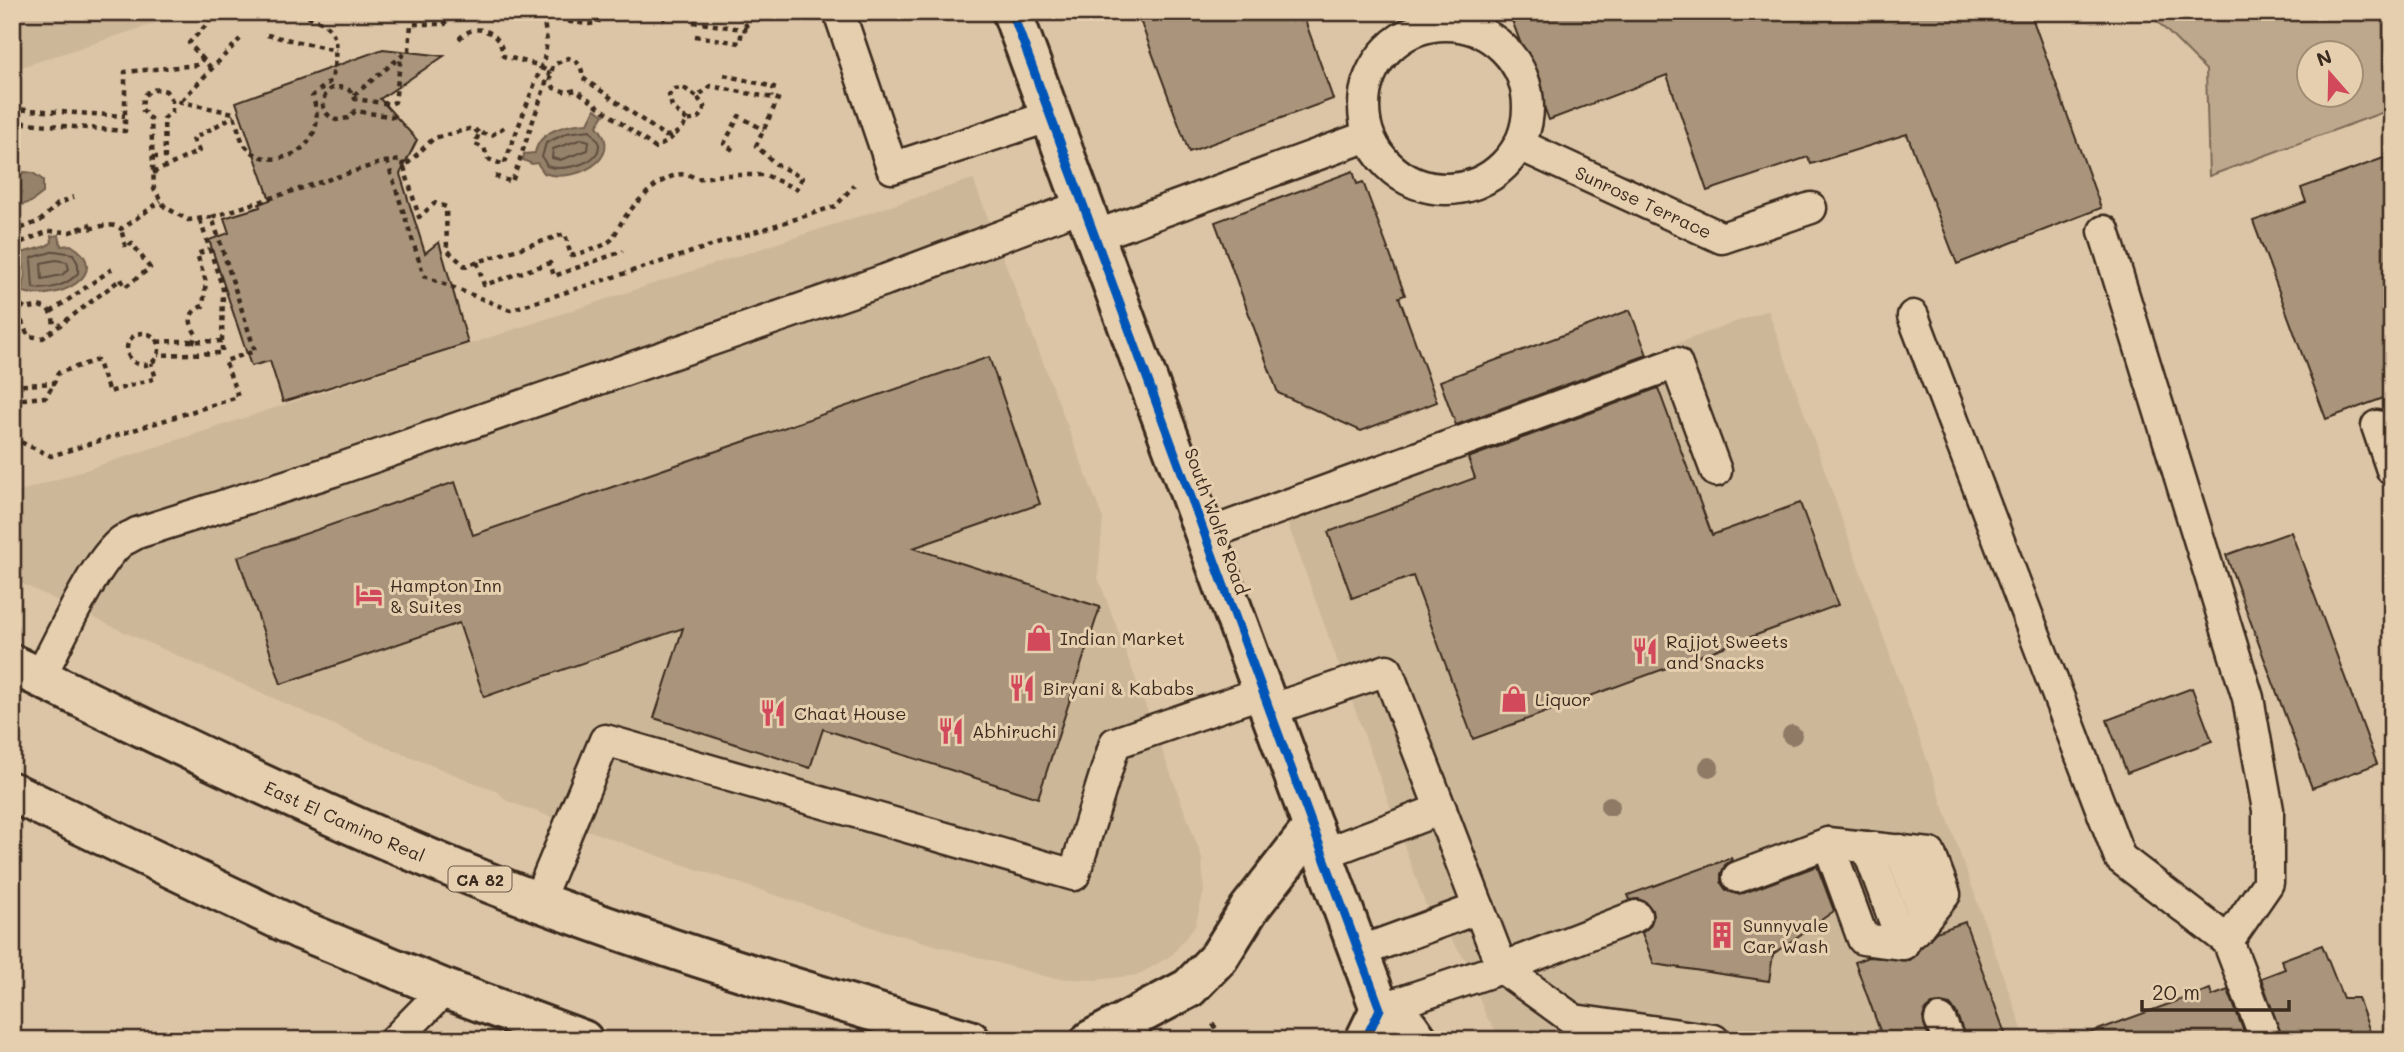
<svg xmlns="http://www.w3.org/2000/svg" width="2404" height="1052" font-family="Mali,sans-serif">
	<style>
		.built { fill: #cdb799 }
		.green { fill: #bea88d; stroke: #7c6956; stroke-width: 2; fill-rule: evenodd }
		.water { fill: #96816b; stroke: #725e4c; stroke-width: 2 }
		.lines { fill: none; stroke-linecap: round; stroke-linejoin: round }
		.shore { stroke: #5f4d3d; stroke-width: 2 }
		.building { fill: #aa957c; stroke: #3b2a1e; stroke-width: 2 }
		.lane-casing { stroke: #3b2a1e; stroke-width: 35 }
		.secondary-casing { stroke: #3b2a1e; stroke-width: 44 }
		.primary-casing { stroke: #3b2a1e; stroke-width: 44 }
		.path { stroke: #3b2a1e; stroke-width: 4.5; stroke-dasharray: 5 5; stroke-linecap: butt }
		.lane { stroke: #e6cfaf; stroke-width: 30 }
		.secondary { stroke: #e6cfaf; stroke-width: 38 }
		.primary { stroke: #e6cfaf; stroke-width: 38 }
		.cycleway-casing { stroke: #e6cfaf; stroke-width: 13 }
		.cycleway { stroke: #0057b8; stroke-width: 9 }
		.tree { fill: #8e7a65 }
		.labels { text-anchor: middle; dominant-baseline: central; stroke-width: 6; stroke-linejoin: round; paint-order: stroke }
		.shield { fill: #e6cfaf; stroke: #6e5c4a; stroke-width: 2 }
		.shield-label { font-size: 16px; font-weight: bold; fill: #3b2a1e }
		.street-label { font-size: 18px; fill: #3b2a1e; stroke: #e6cfaf }
		.poi-label { font-size: 18px; fill: #3b2a1e; stroke: #e6cfaf; text-anchor: start }
	</style>
	<rect width="100%" height="100%" fill="#dcc5a6"/>
	<filter id="ink" filterUnits="userSpaceOnUse"><feTurbulence type="fractalNoise" baseFrequency=".0143" numOctaves="2"/><feDisplacementMap in="SourceGraphic" scale="14" xChannelSelector="R" yChannelSelector="G"/><feConvolveMatrix kernelMatrix="1 2 1 2 8 2 1 2 1" color-interpolation-filters="sRGB"/></filter>
	<g filter="url(#ink)">
		<!-- built -->
		<g class="built">
			<polygon points="12,12 190,12 12,70"/>
			<polygon points="973,179 1103,519 1098,577 1202,858 1204,891 1195,926 1172,955 1138,975 1096,980 1051,978 875,928 681,864 507,801 498,792 361,737 124,632 12,579 12,494"/>
			<polygon points="1768,310 2026,1040 1502,1040 1486,1016 1465,959 1425,903 1276,491"/>
		</g>
		<!-- green -->
		<path class="green" d="M2148,12H2392V109L2209,176L2206,70ZM2310,52H2352V94H2310Z"/>
		<!-- water -->
		<g class="water">
			<path d="M595,109L604,115L597,126C627,160 571,184 544,173L537,163L532,164L523,160L524,154L535,153C539,130 568,124 588,123Z"/>
			<polygon points="25,172 33,173 43,180 43,193 31,202 12,208 12,174"/>
			<path d="M59,235L61,246L71,245C116,272 56,305 21,291C26,278 27,267 18,255C28,249 45,250 52,242L51,236Z"/>
		</g>
		<g class="lines">
			<!-- shore -->
			<g class="shore">
				<path d="M590,130L599,142C599,146 599,150 597,153C589,166 559,171 547,166L542,157L546,143L567,133Z"/>
				<polygon points="582,139 589,141 588,150 560,160 552,158 553,149"/>
				<path d="M55,251L73,254L78,264V273C68,285 48,291 33,288L31,258Z"/>
				<polygon points="56,260 67,262 69,269 62,275 42,279 41,263"/>
			</g>
		</g>
		<!-- building -->
		<g class="building">
			<polygon points="1137,12 1302,12 1333,99 1189,152"/>
			<polygon points="1509,12 2030,12 2101,208 1957,264 1907,134 1811,164 1808,157 1707,191 1667,75 1549,120"/>
			<polygon points="383,49 444,56 380,99 417,140 400,174 425,253 439,242 468,343 283,402 270,361 251,366 209,240 229,233 224,218 260,207 259,204 270,200 236,102"/>
			<polygon points="2392,155 2392,395 2326,419 2253,221 2306,202 2301,188"/>
			<polygon points="1353,171 1357,184 1363,182 1405,295 1399,297 1437,402 1361,431 1278,393 1215,222"/>
			<polygon points="1630,310 1647,355 1456,425 1440,381"/>
			<polygon points="989,357 1040,504 913,548 1100,607 1038,798 823,729 810,768 654,718 683,628 484,697 459,623 281,684 238,557 455,482 473,535"/>
			<polygon points="1658,388 1712,535 1800,503 1838,605 1473,739 1413,576 1352,598 1328,532 1475,478 1468,458"/>
			<polygon points="2291,532 2377,764 2312,788 2226,555"/>
			<polygon points="2192,688 2212,741 2127,773 2107,720"/>
			<polygon points="1731,858 1732,860 1725,865 1721,874 1721,883 1726,890 1736,894 1744,893 1817,866 1834,911 1773,954 1769,981 1654,964 1642,933 1650,926 1653,918 1652,910 1646,902 1638,899 1630,900 1628,895"/>
			<polygon points="1965,922 2007,1039 1966,1039 1956,1012 1950,1005 1941,1003 1932,1004 1925,1010 1923,1018 1930,1039 1883,1039 1855,962 1868,957 1909,960 1936,932"/>
			<polygon points="2322,945 2343,998 2358,998 2373,1040 2283,1040 2261,978 2285,969 2281,960"/>
			<polygon points="2210,989 2212,996 2228,990 2247,1040 2084,1040 2084,1035"/>
		</g>
		<g class="lines">
			<defs>
				<g id="lane">
					<polyline points="839,12 892,168 1051,116"/>
					<circle cx="1446" cy="107" r="82"/>
					<path id="s1" d="M1520,145L1722,238L1811,208"/>
					<polyline points="2104,231 2248,698 2268,810 2268,883 2228,941"/>
					<polyline points="1095,236 1368,136"/>
					<polyline points="1913,316 2120,858 2228,941"/>
					<polyline points="2377,426 2392,470"/>
					<polyline points="1205,535 1676,363 1716,471"/>
					<path d="M40,677C58,644 94,562 122,541C127,538 132,536 137,533L333,471L885,280L1084,205"/>
					<polyline points="1270,710 1387,670 1502,968 1574,1020 1714,1040"/>
					<polyline points="1828,843 1930,854 1945,894 1925,918"/>
					<polyline points="1867,847 1903,944"/>
					<polyline points="1900,850 1925,918 1915,931"/>
					<polyline points="1323,854 1441,809"/>
					<polyline points="1738,877 1828,843 1863,939 1903,944"/>
					<polyline points="538,901 605,740 1074,875 1115,743 1263,692"/>
					<polyline points="2228,941 2266,1040"/>
					<polyline points="1359,952 1479,908"/>
					<polyline points="1380,1009 1502,968 1636,916"/>
					<polyline points="1940,1020 1949,1040"/>
					<polyline points="395,1040 445,989"/>
				</g>
				<g id="secondary">
					<polyline points="1012,12 1380,1009 1409,1027 1418,1040"/>
					<polyline points="1365,1040 1380,1009"/>
				</g>
				<g id="primary">
					<path id="s2" d="M12,664C170,741 329,819 492,884C648,945 809,993 970,1040"/>
					<polyline points="12,792 301,930 445,989 583,1040"/>
					<polyline points="1091,1040 1189,988 1219,957 1249,909 1313,827"/>
				</g>
			</defs>
			<!-- lane casing -->
			<use href="#lane" class="lane-casing"/>
			<!-- secondary casing -->
			<use href="#secondary" class="secondary-casing"/>
			<!-- primary casing -->
			<use href="#primary" class="primary-casing"/>
			<!-- path -->
			<g class="path">
				<polyline points="543,12 543,14 561,12"/>
				<polyline points="564,12 570,22 589,24 598,23 602,12"/>
				<polyline points="656,12 665,20"/>
				<polyline points="693,12 693,22 749,30 738,12"/>
				<polyline points="267,35 336,50"/>
				<polyline points="695,36 740,43 742,29"/>
				<path d="M459,39C476,20 502,32 503,56L542,66"/>
				<polyline points="203,59 189,43 214,17"/>
				<polyline points="724,75 774,87 771,97"/>
				<polyline points="354,95 409,50 411,24 445,24 445,12"/>
				<polyline points="182,100 240,39"/>
				<polyline points="12,109 125,116"/>
				<path d="M395,117L355,111L349,118L336,120C322,114 318,101 330,89C340,85 352,87 355,99L390,104L395,102L401,56"/>
				<polyline points="687,120 672,107 669,95 674,89 684,88 697,97"/>
				<polyline points="12,122 125,131 125,72 197,65 203,59 212,69"/>
				<polyline points="504,127 492,135 479,133 475,144 484,148 488,159 504,165 544,59 547,42 543,14"/>
				<polyline points="733,150 724,144 739,116 764,130"/>
				<polyline points="153,157 165,157 164,118 172,112 172,100"/>
				<polyline points="387,161 424,276 510,310 836,206 854,185"/>
				<path d="M404,167L419,217L435,203L446,207L447,250L465,266L565,234L571,256C582,252 604,248 612,239C616,233 619,226 623,220C635,202 674,160 696,179L724,175H765L796,189L802,178L776,164L756,146L778,99L710,86L697,97L704,106C704,116 698,121 687,120C683,129 676,136 665,136L583,78C582,67 579,61 568,58L553,65L550,79L554,88L567,92L576,90L655,148L667,142L678,132"/>
				<polyline points="153,173 199,151 193,139 234,116"/>
				<polyline points="495,176 512,182 550,71 540,68"/>
				<path d="M212,217L188,220L165,207L154,189L151,119L148,117L142,109L143,98C149,89 155,88 166,91L172,100L233,113C237,123 239,136 244,144C268,178 335,149 312,96L332,80C338,40 342,24 297,14V12"/>
				<polyline points="200,220 223,289 222,341"/>
				<path d="M80,228C94,232 108,219 121,229L161,201"/>
				<polyline points="12,232 40,221 58,204 74,197"/>
				<polyline points="12,246 49,231 70,232 91,224"/>
				<polyline points="477,262 484,285 550,263 554,276 623,251"/>
				<polyline points="12,300 27,309 39,306 48,309 53,317 54,327"/>
				<polyline points="51,312 112,269"/>
				<polyline points="12,316 22,322 28,336 43,338 121,279 125,287 150,268 132,243 126,248 121,229"/>
				<circle cx="143" cy="349" r="16"/>
				<path d="M157,342C180,340 199,342 222,341V353L158,355"/>
				<path d="M193,343L196,334C188,323 188,311 203,306L206,282L197,254L210,249"/>
				<polyline points="12,386 54,383 58,373 97,360 109,392 156,378 151,363"/>
				<polyline points="12,400 46,397 54,383"/>
				<polyline points="12,438 51,456 238,397 225,361 255,351 212,217 383,162 402,160 404,167 434,138 473,128 479,133"/>
				<polyline points="1213,1024 1223,1040"/>
			</g>
			<!-- lane -->
			<use href="#lane" class="lane"/>
			<!-- secondary -->
			<use href="#secondary" class="secondary"/>
			<!-- primary -->
			<use href="#primary" class="primary"/>
			<defs>
				<polyline id="cycleway" points="1012,12 1380,1009 1365,1040"/>
			</defs>
			<!-- cycleway casing -->
			<use href="#cycleway" class="cycleway-casing"/>
			<!-- cycleway -->
			<use href="#cycleway" class="cycleway"/>
		</g>
		<!-- trees -->
		<g class="tree">
			<circle cx="1792" cy="735" r="10"/>
			<circle cx="1709" cy="767" r="10"/>
			<circle cx="1610" cy="806" r="10"/>
		</g>
	</g>
	<!-- icons -->
	<defs>
		<symbol id="hotel-bare" viewBox="-9 -9 18 18"><path d="M-6-4.5h1.5V1H6V5H4.5V3h-9V5H-6ZM-4 0a1.8 1.8 0 1 1 3.6 0ZM.5 0V-2.5h3Q6-2.5 6 0Z" fill="#d1495b" stroke="#e6cfaf" stroke-width="2.5" paint-order="stroke"/></symbol>
		<symbol id="shop-bare" viewBox="-9 -9 18 18"><path d="M-5-2.5h2.3a2.7 3.5 0 0 1 5.4 0H5L5.5 6h-11ZM-1.5-2.5h3a1.5 2.3 0 0 0-3 0Z" fill="#d1495b" stroke="#e6cfaf" stroke-width="2.5" paint-order="stroke"/></symbol>
		<symbol id="restaurant-bare" viewBox="-9 -9 18 18"><path d="M-5-6h1v4h1v-4h1v4h1v-4h1v5L-1.5 .5V6h-2V.5L-5-1ZM5-6V6H3V1.5H1.5Q1.5-4 5-6Z" fill="#d1495b" stroke="#e6cfaf" stroke-width="2.5" paint-order="stroke"/></symbol>
		<symbol id="building-bare" viewBox="-9 -9 18 18"><path d="M-4-6H4V6H1V3H-1V6H-4ZM-2.5-4.3h1.7v1.8h-1.7ZM.8-4.3h1.7v1.8H.8ZM-2.5-1h1.7V.8h-1.7ZM.8-1h1.7V.8H.8Z" fill="#d1495b" stroke="#e6cfaf" stroke-width="2.5" paint-order="stroke"/></symbol>
	</defs>
	<g fill-rule="evenodd">
		<use href="#hotel-bare" x="350" y="576" width="38" height="38"/>
		<use href="#shop-bare" x="1020" y="619" width="38" height="38"/>
		<use href="#restaurant-bare" x="1626" y="632" width="38" height="38"/>
		<use href="#restaurant-bare" x="1003" y="669" width="38" height="38"/>
		<use href="#shop-bare" x="1495" y="680" width="38" height="38"/>
		<use href="#restaurant-bare" x="754" y="694" width="38" height="38"/>
		<use href="#restaurant-bare" x="932" y="712" width="38" height="38"/>
		<use href="#building-bare" x="1703" y="916" width="38" height="38"/>
	</g>
	<g class="labels">
		<!-- shield labels -->
		<rect class="shield" x="448.5" y="866.5" width="63" height="25" rx="5"/>
		<g class="shield-label">
			<text x="480" y="879">CA 82</text>
		</g>
		<!-- street labels -->
		<g class="street-label">
			<text stroke="none"><textPath href="#s1" startOffset="136">Sunrose Terrace</textPath></text>
			<text transform="translate(1217 521) rotate(70)">South Wolfe Road</text>
			<text stroke="none"><textPath href="#s2" startOffset="368">East El Camino Real</textPath></text>
		</g>
		<!-- poi labels -->
		<g class="poi-label">
			<text x="390" y="585">Hampton Inn<tspan x="390" dy="21">&amp; Suites</tspan></text>
			<text x="1060" y="638">Indian Market</text>
			<text x="1666" y="641">Rajjot Sweets<tspan x="1666" dy="21">and Snacks</tspan></text>
			<text x="1043" y="688">Biryani &amp; Kababs</text>
			<text x="1535" y="699">Liquor</text>
			<text x="794" y="713">Chaat House</text>
			<text x="972" y="731">Abhiruchi</text>
			<text x="1743" y="925">Sunnyvale<tspan x="1743" dy="21">Car Wash</tspan></text>
		</g>
	</g>
	<!-- margin -->
	<rect width="2404" height="1052" fill="none" stroke="#e6cfaf" stroke-width="42"/>
	<rect x="21" y="21" width="2362" height="1010" fill="none" stroke="#3b2a1e" stroke-width="2.5" filter="url(#ink)"/>
	<!-- north arrow -->
	<g transform="translate(2330 74) rotate(340)"><circle r="33" fill="#e6cfaf" stroke="#a28d75" stroke-width="2"/>
	<path d="M0-5L12 26L0 18L-12 26Z" fill="#d1495b"/>
	<text y="-10" font-size="19" font-weight="bold" text-anchor="middle" fill="#3b2a1e">N</text>
	</g>
	<!-- scale -->
	<path d="M2142 1000v10h147v-10" fill="none" stroke="#3b2a1e" stroke-width="3.5"/>
	<text x="2152" y="1000" font-size="21" fill="#3b2a1e" stroke="#e6cfaf" stroke-width="5" paint-order="stroke">20 m</text>
</svg>
